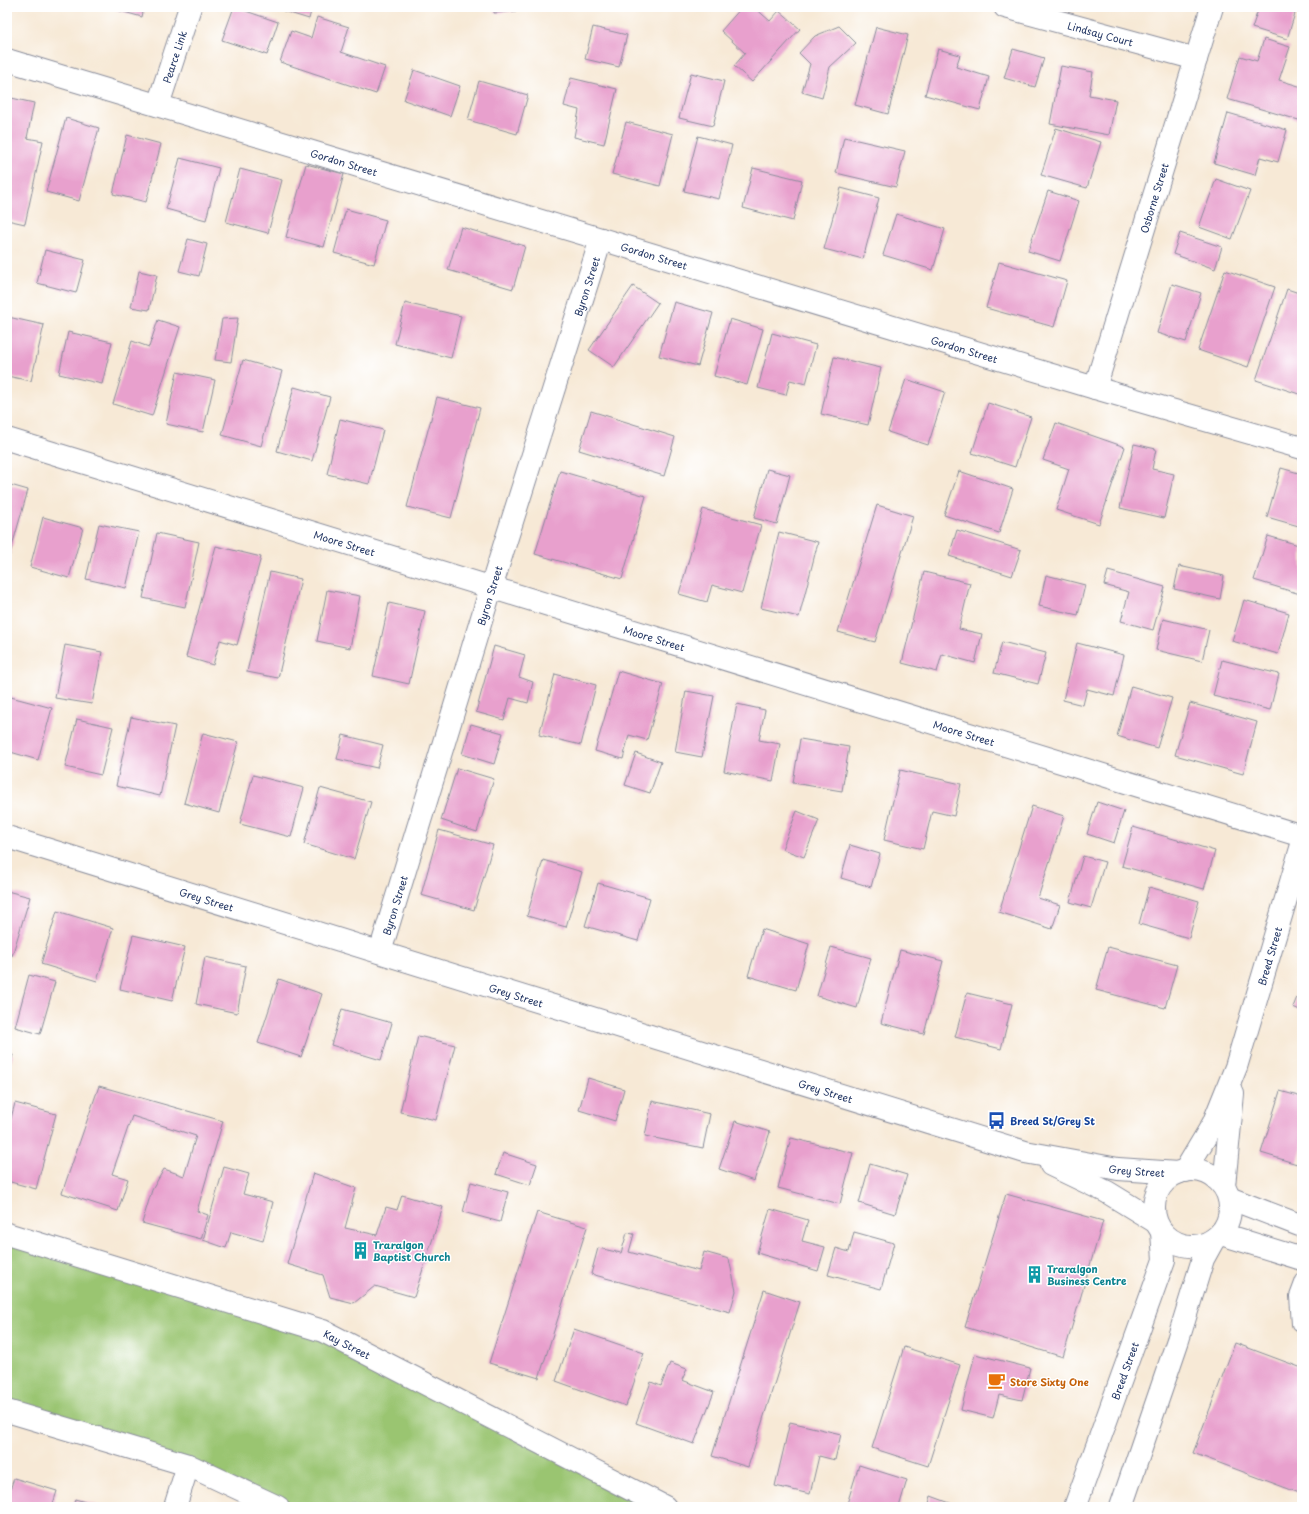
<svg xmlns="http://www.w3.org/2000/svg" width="1309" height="1514" font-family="'Playpen Sans',sans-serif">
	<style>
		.green { fill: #9ac571; stroke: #5a7a68 }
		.building { fill: #e8a0cd }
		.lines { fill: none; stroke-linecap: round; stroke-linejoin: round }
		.lane-casing { stroke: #898c9a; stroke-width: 14 }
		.street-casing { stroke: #898c9a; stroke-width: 24 }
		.secondary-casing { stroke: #898c9a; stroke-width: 24 }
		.lane { stroke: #fff; stroke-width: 12 }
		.street { stroke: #fff; stroke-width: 22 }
		.secondary { stroke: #fff; stroke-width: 22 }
		.labels { text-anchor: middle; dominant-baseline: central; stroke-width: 3; stroke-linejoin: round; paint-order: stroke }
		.street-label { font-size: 10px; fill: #1b2f5e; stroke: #fff }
		.transit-label { font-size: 10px; font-weight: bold; fill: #164399; stroke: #fff; text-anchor: start }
		.culture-label { font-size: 10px; font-weight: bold; fill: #0d838f; stroke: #fff; text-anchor: start }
		.food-label { font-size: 10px; font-weight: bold; fill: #c56008; stroke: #fff; text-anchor: start }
	</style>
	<rect width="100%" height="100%" fill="#fff"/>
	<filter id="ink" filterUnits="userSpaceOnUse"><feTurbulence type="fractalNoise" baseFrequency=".025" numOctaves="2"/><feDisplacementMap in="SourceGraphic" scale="8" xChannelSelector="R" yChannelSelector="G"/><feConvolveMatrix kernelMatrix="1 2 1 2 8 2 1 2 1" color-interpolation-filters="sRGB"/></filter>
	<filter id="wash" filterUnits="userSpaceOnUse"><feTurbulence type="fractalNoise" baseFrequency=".012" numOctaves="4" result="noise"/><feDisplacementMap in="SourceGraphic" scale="16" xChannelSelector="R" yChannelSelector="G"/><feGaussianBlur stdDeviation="0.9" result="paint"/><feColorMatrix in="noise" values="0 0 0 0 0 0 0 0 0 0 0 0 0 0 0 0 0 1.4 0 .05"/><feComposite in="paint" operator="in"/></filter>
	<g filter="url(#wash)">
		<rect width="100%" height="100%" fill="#f7e9d6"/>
		<!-- green -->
		<polygon class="green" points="7,1234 323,1331 669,1507 278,1507 7,1411"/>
		<g id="blocks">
			<!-- building -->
			<g class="building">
				<polygon points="106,7 144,7 142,17"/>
				<polygon points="234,7 278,22 267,55 222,40"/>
				<polygon points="284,7 312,7 309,19 283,11"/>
				<polygon points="494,7 516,7 516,11 494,13"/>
				<polygon points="742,7 754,7 770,21 779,11 800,29 752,82 734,66 745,53 721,31"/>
				<polygon points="1259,7 1297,7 1287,39 1252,28"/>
				<polygon points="317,17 349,27 341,52 385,67 376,94 280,62 291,31 311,38"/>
				<polygon points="839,26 856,43 830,67 822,98 802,92 810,64 799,53 815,36"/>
				<polygon points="593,27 627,35 619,67 585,59"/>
				<polygon points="876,27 908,35 888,114 855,105"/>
				<polygon points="1264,39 1290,47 1279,80 1302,87 1302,121 1227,99 1240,56 1257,61"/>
				<polygon points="938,49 960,55 956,67 989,77 980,110 925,95"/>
				<polygon points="1013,49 1044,58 1035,87 1004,78"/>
				<polygon points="1061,66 1093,72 1089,95 1116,100 1109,135 1050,124"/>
				<polygon points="414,70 460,86 450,116 404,100"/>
				<polygon points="691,73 724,81 713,126 679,118"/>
				<polygon points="571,78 617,89 604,144 574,137 579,110 564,106"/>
				<polygon points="479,81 528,95 517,134 468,120"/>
				<polygon points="7,97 34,103 27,138 43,141 25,224 7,220 7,191 11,173 7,172"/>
				<polygon points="1228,113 1287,130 1278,162 1260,157 1255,175 1214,163"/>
				<polygon points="66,118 99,128 79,201 46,192"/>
				<polygon points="626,122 673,134 660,186 612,174"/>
				<polygon points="1056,128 1101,142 1087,188 1041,175"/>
				<polygon points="127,135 161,144 146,202 113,194"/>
				<polygon points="698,136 732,145 719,199 684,191"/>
				<polygon points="844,137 905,151 896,187 836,173"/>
				<polygon points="180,158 219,168 206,220 166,209"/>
				<polygon points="306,164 344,174 324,247 286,237"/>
				<polygon points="753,168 802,180 793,221 743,208"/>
				<polygon points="240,169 282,180 268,233 226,222"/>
				<polygon points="1216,179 1250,191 1232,239 1199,227"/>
				<polygon points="841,188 879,198 863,259 824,249"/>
				<polygon points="1048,191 1079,201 1060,261 1028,251"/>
				<polygon points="346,209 386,220 374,264 334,253"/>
				<polygon points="896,214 945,229 933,270 883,255"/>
				<polygon points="461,227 525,246 513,289 448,270"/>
				<polygon points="1180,233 1222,247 1215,269 1173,254"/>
				<polygon points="188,239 207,244 199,276 179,271"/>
				<polygon points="45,250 85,260 76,293 37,283"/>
				<polygon points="999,262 1067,281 1054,327 986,308"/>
				<polygon points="1225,270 1275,287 1248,367 1198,350"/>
				<polygon points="139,271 157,275 149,310 131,307"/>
				<polygon points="1172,284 1201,293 1186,342 1157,333"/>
				<polygon points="633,286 658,303 614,367 589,350"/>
				<polygon points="1287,289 1302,294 1302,395 1256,380"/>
				<polygon points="674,302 713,313 698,366 659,356"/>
				<polygon points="405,303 461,316 451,358 395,344"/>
				<polygon points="8,317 44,325 31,381 7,376 7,322"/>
				<polygon points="238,318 231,362 215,360 222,319"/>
				<polygon points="730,319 763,329 747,385 714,376"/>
				<polygon points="158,320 180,327 152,416 113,404 132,341 149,347"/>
				<polygon points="68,332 112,342 102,384 59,374"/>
				<polygon points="772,333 816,345 806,384 790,380 786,395 758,388"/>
				<polygon points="834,357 881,368 868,425 821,414"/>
				<polygon points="243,360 282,371 261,446 222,435"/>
				<polygon points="177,372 215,380 203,432 166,424"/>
				<polygon points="906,379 945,392 928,445 888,432"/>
				<polygon points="294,387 330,397 312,461 277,451"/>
				<polygon points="437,397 480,408 451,518 407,507"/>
				<polygon points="988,403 1031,417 1015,467 972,453"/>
				<polygon points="591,411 675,437 664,476 579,450"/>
				<polygon points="340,419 383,430 369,484 327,474"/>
				<polygon points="1056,423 1125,447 1099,524 1056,510 1069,469 1043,460"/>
				<polygon points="1134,444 1156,449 1152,469 1174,474 1164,518 1120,508"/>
				<polygon points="1281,468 1302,474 1302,527 1267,517"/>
				<polygon points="767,469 790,475 777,524 754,518"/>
				<polygon points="560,471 646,496 622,579 535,554"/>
				<polygon points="959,471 1013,489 999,533 944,515"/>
				<polygon points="7,484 28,490 7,564"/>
				<polygon points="877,505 913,516 875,642 838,632"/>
				<polygon points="703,509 761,525 742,593 712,585 707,602 679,594"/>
				<polygon points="43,517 83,528 69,578 30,567"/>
				<polygon points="99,524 139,532 126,588 86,579"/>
				<polygon points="957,530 1021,550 1012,576 949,556"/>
				<polygon points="779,532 818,542 799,617 761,608"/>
				<polygon points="157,533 199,542 185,607 143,598"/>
				<polygon points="1268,536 1302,546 1302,586 1300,594 1254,580"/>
				<polygon points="216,546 261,557 237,645 220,640 213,665 186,657"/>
				<polygon points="1179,566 1224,576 1220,599 1174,589"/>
				<polygon points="1108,571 1165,587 1153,630 1121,621 1129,592 1104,585"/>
				<polygon points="270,572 301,579 278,678 247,672"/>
				<polygon points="924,572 970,583 959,629 982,634 975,663 942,654 937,672 902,663"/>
				<polygon points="1046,575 1085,585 1078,615 1039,606"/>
				<polygon points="327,590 360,596 350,648 317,641"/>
				<polygon points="1244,600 1289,613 1278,654 1232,641"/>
				<polygon points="389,603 425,611 409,684 373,676"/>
				<polygon points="1163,619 1209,630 1202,661 1156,650"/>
				<polygon points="1002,642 1046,653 1038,684 994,673"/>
				<polygon points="1077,643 1124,655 1114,696 1087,689 1083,705 1063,700"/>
				<polygon points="65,645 102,652 92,704 55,698"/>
				<polygon points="494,646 525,655 519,677 533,682 528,703 510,698 504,720 476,712"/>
				<polygon points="1222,660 1279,674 1270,710 1213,696"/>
				<polygon points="618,671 663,684 647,740 629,735 623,759 595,751"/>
				<polygon points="555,674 596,685 581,745 539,735"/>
				<polygon points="1131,686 1172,698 1157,748 1117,736"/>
				<polygon points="686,691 714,696 702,757 675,752"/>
				<polygon points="7,696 52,708 38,760 7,751"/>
				<polygon points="1190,703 1257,722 1243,774 1175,755"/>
				<polygon points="737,704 765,710 759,740 780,744 773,781 724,771"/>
				<polygon points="131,717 175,726 160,796 116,786"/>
				<polygon points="77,719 113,727 101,775 65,767"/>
				<polygon points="471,724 503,733 494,764 462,754"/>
				<polygon points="203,733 238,742 219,813 184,803"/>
				<polygon points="343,735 383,745 377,768 337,759"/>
				<polygon points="800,739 849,747 842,791 793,783"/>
				<polygon points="636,753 661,762 650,793 625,785"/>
				<polygon points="457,768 494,779 477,832 441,820"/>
				<polygon points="900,770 961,784 954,816 932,811 923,849 884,840"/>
				<polygon points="253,775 304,788 291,837 240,824"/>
				<polygon points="320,788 371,802 354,859 304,844"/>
				<polygon points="1097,802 1124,811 1114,843 1087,834"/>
				<polygon points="1032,806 1064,816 1038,898 1060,905 1052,929 999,912"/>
				<polygon points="797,811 819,820 804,857 782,849"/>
				<polygon points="1133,827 1215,851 1204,889 1122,866"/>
				<polygon points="439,830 493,845 474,910 421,895"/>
				<polygon points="850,845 880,854 871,887 841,878"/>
				<polygon points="1083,856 1105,862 1091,908 1070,902"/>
				<polygon points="543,860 582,872 566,927 527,916"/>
				<polygon points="598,883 650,898 638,941 585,926"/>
				<polygon points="1149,887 1199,901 1189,938 1139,924"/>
				<polygon points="7,891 30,897 12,956 7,954"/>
				<polygon points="57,911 113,928 97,981 41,964"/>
				<polygon points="762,929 809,944 796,990 748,976"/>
				<polygon points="133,935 185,947 172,1001 120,989"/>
				<polygon points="831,947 871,958 857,1008 817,996"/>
				<polygon points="1108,947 1177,965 1165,1008 1096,990"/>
				<polygon points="900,950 943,961 924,1034 881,1023"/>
				<polygon points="205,957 246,966 237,1013 196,1004"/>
				<polygon points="29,975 55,982 40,1034 15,1027"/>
				<polygon points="279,979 322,994 301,1057 258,1043"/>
				<polygon points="1302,985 1302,1011 1293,1007"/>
				<polygon points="967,993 1012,1004 1001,1049 955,1037"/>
				<polygon points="342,1009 392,1023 381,1060 331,1045"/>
				<polygon points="418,1036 455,1045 436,1120 400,1112"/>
				<polygon points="7,1053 13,1055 7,1073"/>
				<polygon points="588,1078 624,1089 615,1121 579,1110"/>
				<polygon points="99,1086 223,1121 197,1211 208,1215 201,1239 142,1223 152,1190 164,1169 184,1176 196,1136 132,1116 112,1174 128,1179 118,1211 62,1193"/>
				<polygon points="1280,1091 1302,1097 1302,1148 1297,1164 1261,1153"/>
				<polygon points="652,1101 710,1114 703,1148 645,1136"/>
				<polygon points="15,1103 56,1114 36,1189 7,1181 7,1133"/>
				<polygon points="735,1121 770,1132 754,1181 719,1169"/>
				<polygon points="791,1138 853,1153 840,1204 778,1188"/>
				<polygon points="503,1153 537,1164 530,1185 496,1174"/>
				<polygon points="870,1164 907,1175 895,1214 859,1203"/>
				<polygon points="224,1167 249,1174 243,1194 273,1202 263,1241 231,1232 226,1248 203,1240"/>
				<polygon points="313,1173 356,1188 345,1228 377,1235 386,1207 397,1210 402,1195 443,1207 414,1297 375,1286 354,1303 330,1297 323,1275 287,1264"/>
				<polygon points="471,1182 508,1192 500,1222 463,1212"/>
				<polygon points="1006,1194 1103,1221 1063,1357 965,1327"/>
				<polygon points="770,1209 808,1220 802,1241 825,1247 818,1271 757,1253"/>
				<polygon points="537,1212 587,1227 539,1378 489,1363"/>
				<polygon points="854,1232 894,1243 881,1289 828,1275 836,1248 849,1252"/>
				<polygon points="627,1233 634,1234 629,1252 699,1271 704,1252 729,1259 736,1291 730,1312 591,1274 598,1248 621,1253"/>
				<polygon points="764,1290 800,1302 748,1467 712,1456"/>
				<polygon points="574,1329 644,1353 626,1406 556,1381"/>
				<polygon points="1235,1343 1302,1368 1302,1494 1193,1453"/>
				<polygon points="904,1347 960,1365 928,1466 872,1448"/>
				<polygon points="975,1354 1030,1368 1022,1400 999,1395 993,1418 961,1410"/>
				<polygon points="670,1363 687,1369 682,1380 714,1392 694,1444 636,1423 651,1382 661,1386"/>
				<polygon points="790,1422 841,1434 835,1460 819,1456 810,1494 775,1486"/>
				<polygon points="859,1465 907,1480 899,1507 846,1507"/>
				<polygon points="14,1478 57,1491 52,1507 7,1507 7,1499"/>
				<polygon points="931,1496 961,1507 928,1507"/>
				<polygon points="75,1499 103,1507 73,1507"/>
			</g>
		</g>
	</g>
	<g filter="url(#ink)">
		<use href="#blocks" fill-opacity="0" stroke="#898c9a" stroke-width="1"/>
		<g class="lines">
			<defs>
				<polyline id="lane" points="1302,1280 1296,1296 1298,1324 1302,1326"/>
				<g id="street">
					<path id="s1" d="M1005,7L1196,59"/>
					<path id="s2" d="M7,60L1095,388L1302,448"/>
					<path id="s3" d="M158,105L190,7"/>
					<path id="s4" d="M1095,388L1212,7"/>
					<path id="s5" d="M7,439L1302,836"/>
					<path id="s6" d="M380,952L491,588L601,239"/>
					<polyline points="175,1507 188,1465"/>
				</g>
				<g id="secondary">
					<path id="s7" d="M7,837L1025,1152L1118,1169L1178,1173"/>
					<polyline points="1051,1165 1107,1192 1156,1222"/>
					<circle cx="1192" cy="1208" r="38"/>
					<path id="s8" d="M1185,1171L1213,1124L1236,1067L1302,845"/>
					<polyline points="1224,1186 1233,1094"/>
					<polyline points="1229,1198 1302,1226"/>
					<path id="s9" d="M7,1234L323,1331L665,1507"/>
					<polyline points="1221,1234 1302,1259"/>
					<polyline points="7,1411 188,1465 278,1507"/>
					<path id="s10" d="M1075,1507L1164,1260L1162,1232"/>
					<polyline points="1121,1507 1178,1340 1203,1259 1214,1239"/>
				</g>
			</defs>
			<!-- lane casing -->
			<use href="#lane" class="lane-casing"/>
			<!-- street casing -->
			<use href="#street" class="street-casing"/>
			<!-- secondary casing -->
			<use href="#secondary" class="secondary-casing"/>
			<!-- lane -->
			<use href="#lane" class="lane"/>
			<!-- street -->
			<use href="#street" class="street"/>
			<!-- secondary -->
			<use href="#secondary" class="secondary"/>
		</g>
	</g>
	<!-- icons -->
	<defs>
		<symbol id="bus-bare" viewBox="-9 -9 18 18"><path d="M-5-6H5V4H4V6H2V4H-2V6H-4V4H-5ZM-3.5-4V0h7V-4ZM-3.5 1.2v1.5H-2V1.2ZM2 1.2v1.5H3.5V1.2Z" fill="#1a4fb4" stroke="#fff" stroke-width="2.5" paint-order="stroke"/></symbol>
		<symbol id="building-bare" viewBox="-9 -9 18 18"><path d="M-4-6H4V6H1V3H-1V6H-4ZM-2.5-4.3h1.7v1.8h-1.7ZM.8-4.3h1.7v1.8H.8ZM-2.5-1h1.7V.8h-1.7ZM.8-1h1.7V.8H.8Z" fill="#0f9aa8" stroke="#fff" stroke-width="2.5" paint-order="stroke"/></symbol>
		<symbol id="cafe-bare" viewBox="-9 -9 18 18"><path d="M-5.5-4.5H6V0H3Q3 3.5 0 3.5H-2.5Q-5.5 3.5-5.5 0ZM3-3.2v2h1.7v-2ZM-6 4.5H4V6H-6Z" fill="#e8710a" stroke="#fff" stroke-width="2.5" paint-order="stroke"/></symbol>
	</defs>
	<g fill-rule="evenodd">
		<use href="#bus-bare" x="984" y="1108" width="25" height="25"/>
		<use href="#building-bare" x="348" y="1238" width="25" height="25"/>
		<use href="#building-bare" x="1022" y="1262" width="25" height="25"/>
		<use href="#cafe-bare" x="984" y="1368" width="25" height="25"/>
	</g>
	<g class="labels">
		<!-- street labels -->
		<g class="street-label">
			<text stroke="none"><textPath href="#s1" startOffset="99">Lindsay Court</textPath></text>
			<text stroke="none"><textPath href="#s3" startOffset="51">Pearce Link</textPath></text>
			<text stroke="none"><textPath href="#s2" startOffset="352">Gordon Street</textPath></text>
			<text stroke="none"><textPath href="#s4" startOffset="199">Osborne Street</textPath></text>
			<text stroke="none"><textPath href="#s2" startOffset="676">Gordon Street</textPath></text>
			<text stroke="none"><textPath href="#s6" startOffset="697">Byron Street</textPath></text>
			<text stroke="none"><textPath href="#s2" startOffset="1000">Gordon Street</textPath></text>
			<text stroke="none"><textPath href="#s5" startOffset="353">Moore Street</textPath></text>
			<text stroke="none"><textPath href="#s6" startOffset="373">Byron Street</textPath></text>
			<text stroke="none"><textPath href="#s5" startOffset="677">Moore Street</textPath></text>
			<text stroke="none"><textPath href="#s5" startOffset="1001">Moore Street</textPath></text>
			<text stroke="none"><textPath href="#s7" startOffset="209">Grey Street</textPath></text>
			<text stroke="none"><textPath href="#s6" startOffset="49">Byron Street</textPath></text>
			<text stroke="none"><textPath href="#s8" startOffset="232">Breed Street</textPath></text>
			<text stroke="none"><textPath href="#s7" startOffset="533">Grey Street</textPath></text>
			<text stroke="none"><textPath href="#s7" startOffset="857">Grey Street</textPath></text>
			<text stroke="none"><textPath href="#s7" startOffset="1179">Grey Street</textPath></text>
			<text stroke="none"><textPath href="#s9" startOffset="358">Kay Street</textPath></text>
			<text stroke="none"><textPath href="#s10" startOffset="145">Breed Street</textPath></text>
		</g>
		<!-- transit labels -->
		<g class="transit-label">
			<text x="1010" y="1120">Breed St/Grey St</text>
		</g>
		<!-- culture labels -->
		<g class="culture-label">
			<text x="373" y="1244">Traralgon<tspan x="373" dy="12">Baptist Church</tspan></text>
			<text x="1047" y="1268">Traralgon<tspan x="1047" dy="12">Business Centre</tspan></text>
		</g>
		<!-- food labels -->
		<g class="food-label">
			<text x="1010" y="1381">Store Sixty One</text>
		</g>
	</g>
	<!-- margin -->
	<rect width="1309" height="1514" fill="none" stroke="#fff" stroke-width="24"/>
</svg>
